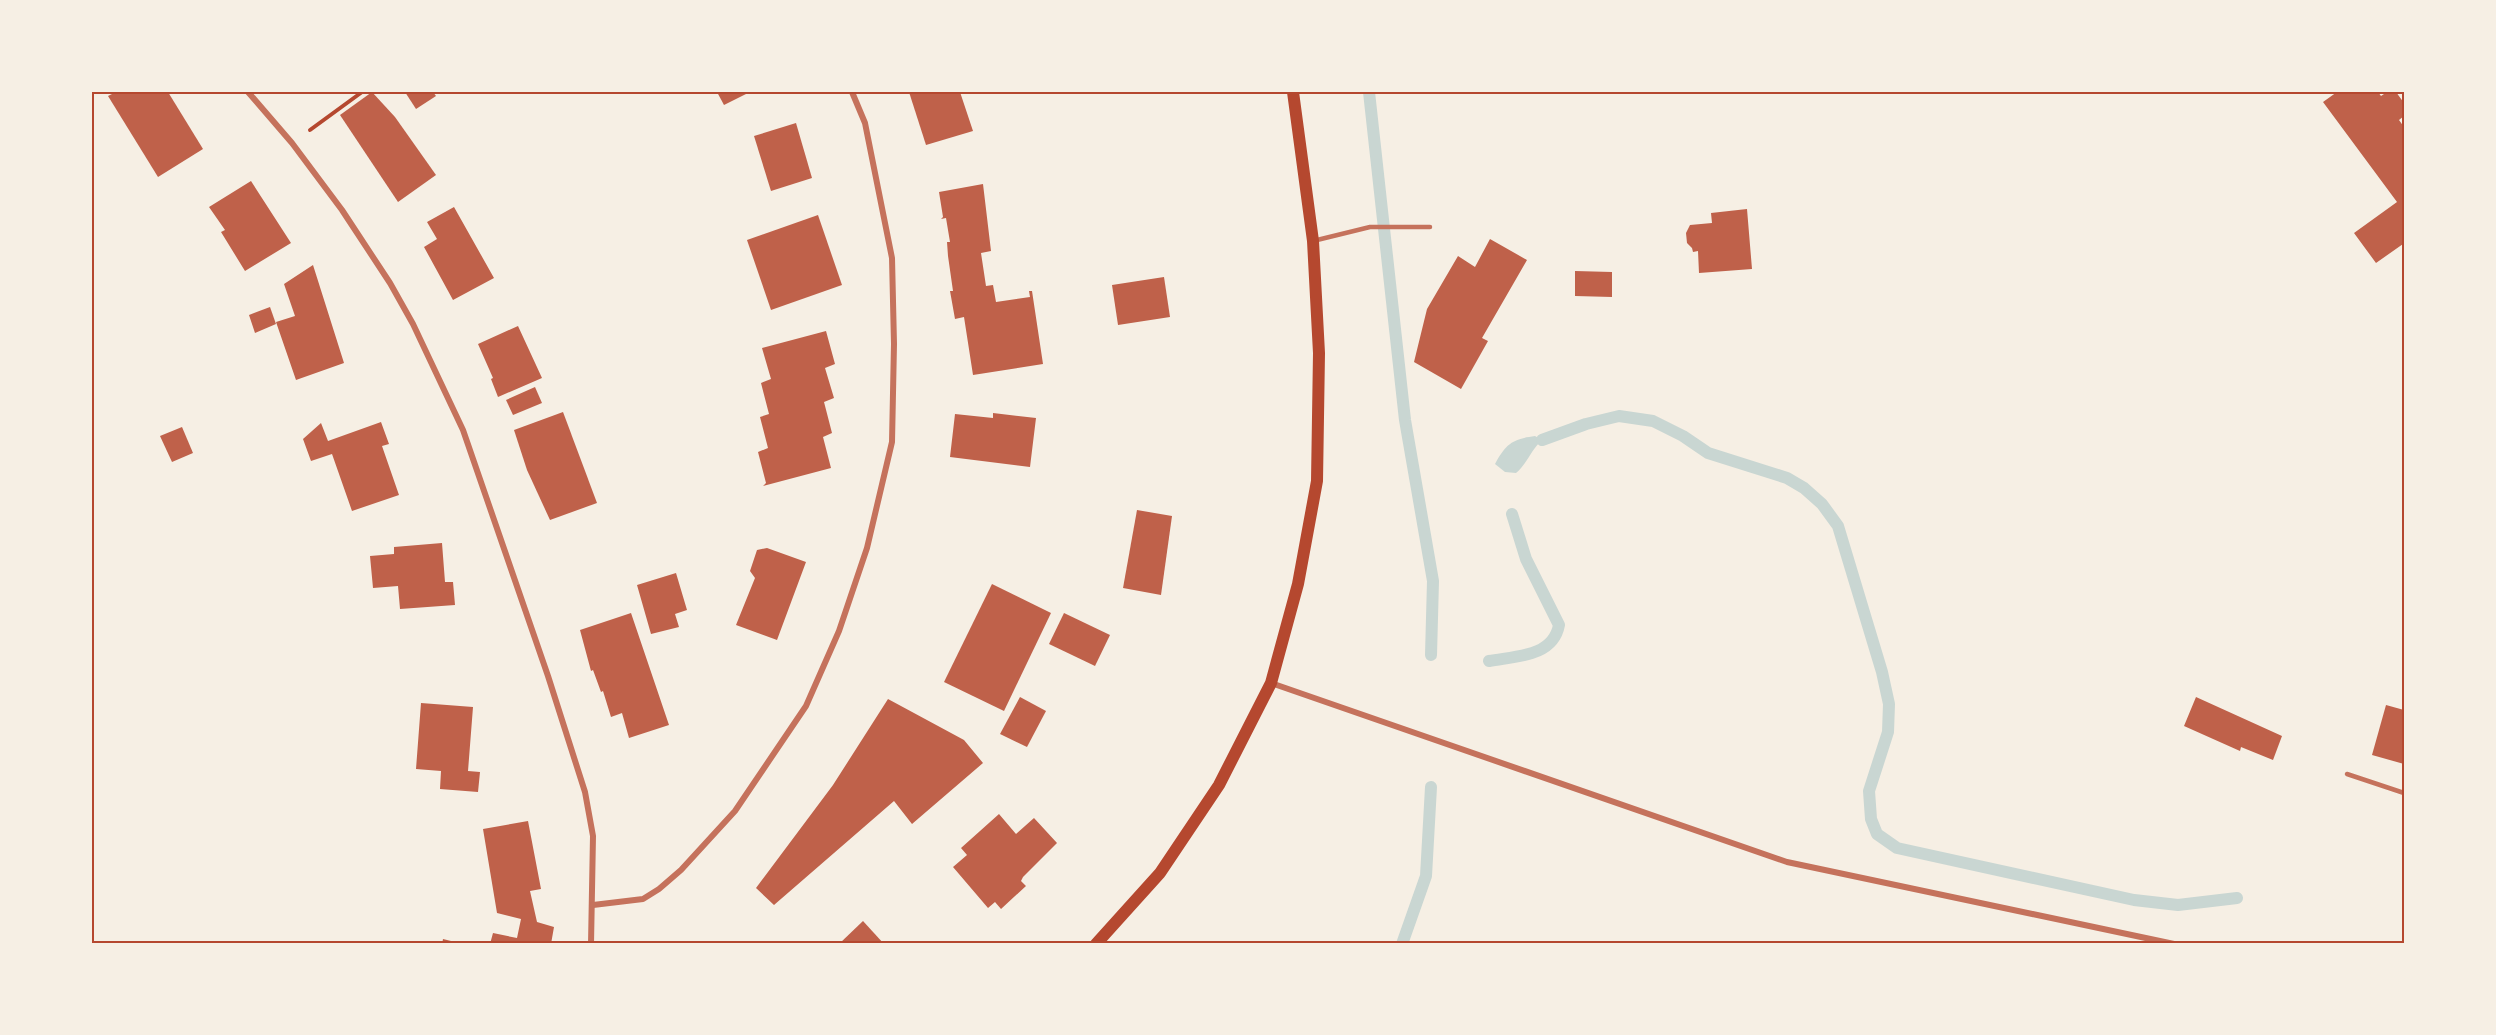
<svg xmlns="http://www.w3.org/2000/svg" width="2496" height="1035" font-family="'Open Sans',sans-serif">
	<style>
		.water { fill: #c9d6d2 }
		.lines { fill: none; stroke-linecap: round; stroke-linejoin: round }
		.stream { stroke: #c9d6d2; stroke-width: 12 }
		.building { fill: #bf614a }
		.path { stroke: #b5482f; stroke-width: 4 }
		.service { stroke: #c5725c; stroke-width: 4.5 }
		.minor { stroke: #c5725c; stroke-width: 6 }
		.secondary { stroke: #b5482f; stroke-width: 12 }
		.neatline { fill: none; stroke: #b5482f; stroke-width: 2 }
	</style>
	<rect width="100%" height="100%" fill="#f6efe4"/>
	<!-- water -->
	<path class="water" d="M1535,436L1542,440C1531,450 1527,464 1516,473L1505,472L1495,464C1506,444 1512,439 1535,436Z"/>
	<g class="lines">
		<!-- stream -->
		<g class="stream">
			<polyline points="1369,92 1405,420 1433,581 1431,655"/>
			<polyline points="1542,440 1586,424 1619,416 1653,421 1683,436 1708,453 1787,478 1804,488 1822,504 1838,526 1882,672 1889,704 1888,732 1869,791 1871,819 1877,834 1897,848 2134,900 2178,905 2237,898"/>
			<path d="M1489,661C1516,656 1553,657 1559,625L1526,559L1512,514"/>
			<polyline points="1402,944 1426,876 1431,787"/>
		</g>
	</g>
	<!-- building -->
	<g class="building">
		<polygon points="116,92 168,92 203,149 158,177 108,96"/>
		<polygon points="372,92 395,117 436,175 398,202 340,115"/>
		<polygon points="405,92 433,92 436,96 416,109"/>
		<polygon points="717,92 750,92 724,105"/>
		<polygon points="909,92 960,92 973,131 926,145"/>
		<polygon points="2337,92 2378,92 2381,96 2387,92 2396,92 2404,103 2404,116 2399,120 2404,127 2404,247 2403,244 2376,263 2354,233 2397,202 2323,102"/>
		<polygon points="796,123 812,178 771,191 754,136"/>
		<polygon points="251,181 291,243 245,271 221,232 225,230 209,207"/>
		<polygon points="983,184 991,251 981,253 986,286 993,285 996,302 1030,297 1029,291 1032,291 1043,364 973,375 964,317 955,319 950,291 953,291 948,256 947,242 950,242 946,218 941,219 943,217 939,192"/>
		<polygon points="454,207 494,278 453,300 424,247 437,239 427,222"/>
		<polygon points="1747,209 1752,269 1699,273 1698,251 1693,252 1692,248 1687,243 1686,233 1690,225 1712,223 1711,213"/>
		<polygon points="818,215 842,285 771,310 747,240"/>
		<polygon points="1490,239 1527,260 1482,338 1488,341 1461,389 1414,362 1427,309 1458,256 1475,267"/>
		<polygon points="313,265 344,363 296,380 276,322 295,316 284,284"/>
		<polygon points="1575,271 1612,272 1612,297 1575,296"/>
		<polygon points="1164,277 1170,317 1118,325 1112,285"/>
		<polygon points="270,307 276,324 255,333 249,315"/>
		<polygon points="518,326 542,378 498,397 491,379 493,378 478,344"/>
		<polygon points="826,331 835,364 825,368 834,398 824,402 832,433 823,437 831,468 763,486 766,483 758,452 768,448 760,417 769,414 761,383 771,379 762,348"/>
		<polygon points="535,387 542,403 513,415 506,400"/>
		<polygon points="563,412 597,503 550,520 527,470 514,430"/>
		<polygon points="993,413 1036,418 1030,467 950,457 955,414 993,418"/>
		<polygon points="381,422 389,444 382,446 399,495 352,511 332,454 311,461 303,439 321,423 328,441"/>
		<polygon points="182,427 193,453 172,462 160,436"/>
		<polygon points="1137,510 1172,516 1161,595 1123,588"/>
		<polygon points="442,543 445,582 453,582 455,605 400,609 398,586 373,588 370,556 394,554 394,547"/>
		<polygon points="767,548 806,562 777,640 736,625 755,578 750,571 757,550"/>
		<polygon points="676,573 687,610 675,614 679,627 651,634 637,585"/>
		<polygon points="992,584 1051,613 1004,711 944,682"/>
		<polygon points="631,613 669,725 629,738 622,713 611,717 603,691 601,692 593,670 591,671 580,630"/>
		<polygon points="1064,613 1110,635 1095,666 1049,644"/>
		<polygon points="1020,697 1046,711 1027,747 1000,734"/>
		<polygon points="2196,697 2282,736 2273,760 2241,747 2240,751 2184,726"/>
		<polygon points="888,699 964,740 983,763 912,824 894,801 774,905 756,888 833,785"/>
		<polygon points="421,703 473,707 468,771 480,772 478,792 440,789 441,771 416,769"/>
		<polygon points="2386,705 2404,710 2404,764 2372,755"/>
		<polygon points="999,814 1016,834 1034,818 1057,843 1023,877 1021,881 1026,886 1001,909 995,902 988,908 953,867 967,855 961,848"/>
		<polygon points="528,821 541,889 530,891 537,922 554,927 551,944 490,944 493,933 517,938 521,919 497,913 483,829"/>
		<polygon points="863,921 884,944 839,944"/>
		<polygon points="443,939 459,943 459,944 442,944"/>
	</g>
	<g class="lines">
		<!-- path -->
		<polyline class="path" points="310,130 362,92"/>
		<!-- service -->
		<g class="service">
			<polyline points="1313,241 1370,227 1430,227"/>
			<polyline points="2347,774 2404,793"/>
		</g>
		<!-- minor -->
		<g class="minor">
			<polyline points="248,92 292,143 342,210 390,283 413,324 463,430 548,676 585,792 593,836 591,944"/>
			<polyline points="1271,683 1787,862 2174,944"/>
			<polyline points="593,905 643,899 659,889 681,870 735,811 806,706 839,631 867,548 892,442 894,344 892,258 865,123 852,92"/>
		</g>
		<!-- secondary -->
		<polyline class="secondary" points="1096,944 1160,873 1219,785 1271,683 1298,584 1317,481 1319,353 1313,241 1293,92"/>
	</g>
	<!-- border -->
	<rect width="2496" height="1035" fill="none" stroke="#f6efe4" stroke-width="186"/>
	<rect x="93" y="93" width="2310" height="849" class="neatline"/>
</svg>
